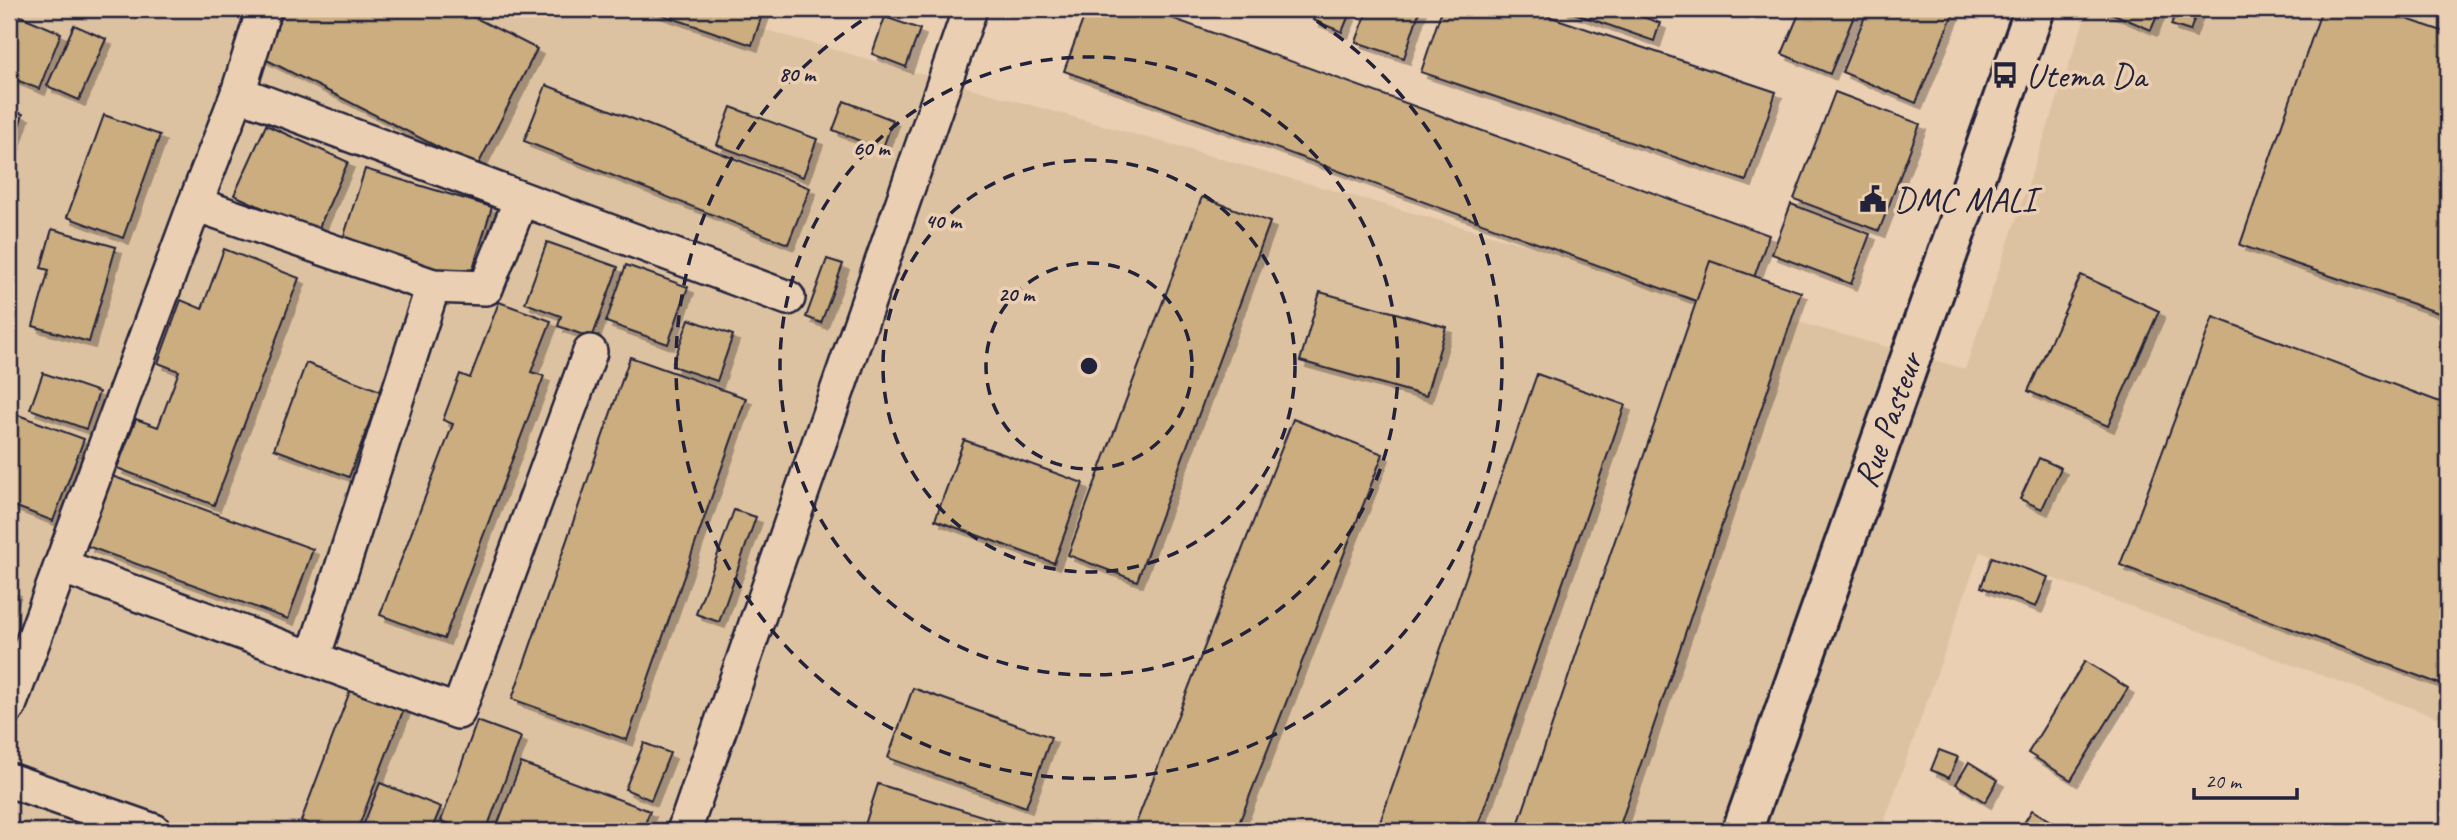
<svg xmlns="http://www.w3.org/2000/svg" width="2457" height="840" font-family="Caveat,sans-serif">
	<style>
		.built { fill: #ddc2a1 }
		.building { fill: #cbad7f; stroke: #22223b; stroke-width: 2; filter: url(#shadow) }
		.lines { fill: none; stroke-linecap: round; stroke-linejoin: round }
		.minor-casing { stroke: #22223b; stroke-width: 38 }
		.secondary-casing { stroke: #22223b; stroke-width: 44 }
		.minor { stroke: #ebcfb2; stroke-width: 33 }
		.secondary { stroke: #ebcfb2; stroke-width: 38 }
		.ring { fill: none; stroke: #22223b; stroke-width: 3.5; stroke-dasharray: 12 9 }
		.labels { text-anchor: middle; dominant-baseline: central; stroke-width: 7; stroke-linejoin: round; paint-order: stroke }
		.poi-label { font-size: 35px; fill: #22223b; stroke: #ebcfb2; text-anchor: start }
		.street-label { font-size: 35px; fill: #22223b; stroke: #ebcfb2 }
		.centre { fill: #22223b; stroke: #ebcfb2; stroke-width: 3.5 }
		.ring-label { font-size: 21px; text-anchor: middle; font-weight: bold; fill: #22223b; stroke: #ebcfb2; stroke-width: 7; stroke-linejoin: round; paint-order: stroke }
	</style>
	<defs>
		<filter id="shadow"><feDropShadow dx="6" dy="6" stdDeviation="0" flood-color="#0004"/></filter>
	</defs>
	<rect width="100%" height="100%" fill="#ebcfb2"/>
	<filter id="ink" filterUnits="userSpaceOnUse"><feTurbulence type="fractalNoise" baseFrequency=".0143" numOctaves="2"/><feDisplacementMap in="SourceGraphic" scale="14" xChannelSelector="R" yChannelSelector="G"/><feConvolveMatrix kernelMatrix="1 2 1 2 8 2 1 2 1" color-interpolation-filters="sRGB"/></filter>
	<g filter="url(#ink)">
		<!-- built -->
		<polygon class="built" points="9,9 691,9 1965,369 2088,9 2448,9 2448,721 1980,552 1881,831 9,831"/>
		<!-- building -->
		<g class="building">
			<polygon points="286,9 458,9 537,49 477,167 261,57"/>
			<polygon points="645,9 764,9 752,45"/>
			<polygon points="1087,9 1147,9 1769,235 1740,317 1064,71"/>
			<polygon points="1317,9 1334,9 1349,15 1342,32 1313,20"/>
			<polygon points="1368,9 1420,9 1404,58 1356,42"/>
			<polygon points="1442,9 1527,9 1776,92 1746,181 1421,72"/>
			<polygon points="1562,9 1621,9 1660,23 1654,41"/>
			<polygon points="1801,9 1857,9 1830,74 1782,54"/>
			<polygon points="1868,9 1955,9 1916,103 1842,72"/>
			<polygon points="2102,9 2160,9 2151,30"/>
			<polygon points="2177,9 2198,9 2190,31 2171,25"/>
			<polygon points="2322,9 2377,9 2448,33 2448,316 2240,245"/>
			<polygon points="11,12 61,33 39,89 9,77"/>
			<polygon points="885,17 920,29 906,67 872,54"/>
			<polygon points="74,25 106,39 79,100 47,86"/>
			<polygon points="546,85 810,188 788,244 524,141"/>
			<polygon points="1835,92 1920,124 1879,231 1794,199"/>
			<polygon points="844,101 893,120 882,150 833,130"/>
			<polygon points="731,107 817,139 803,177 717,145"/>
			<polygon points="9,109 23,114 9,157"/>
			<polygon points="104,115 160,135 123,238 67,217"/>
			<polygon points="266,125 348,162 317,232 234,195"/>
			<polygon points="365,169 492,207 469,281 342,242"/>
			<polygon points="1202,197 1270,222 1137,581 1068,555"/>
			<polygon points="1791,204 1870,234 1851,284 1772,254"/>
			<polygon points="52,229 116,247 89,342 33,326 49,270 41,268"/>
			<polygon points="547,242 618,267 592,338 558,326 561,316 525,303"/>
			<polygon points="224,249 299,278 214,505 117,468 136,419 158,427 179,371 158,363 181,300 202,309"/>
			<polygon points="827,259 843,264 821,323 806,317"/>
			<polygon points="1710,261 1801,292 1618,831 1516,831"/>
			<polygon points="626,265 688,287 668,344 606,322"/>
			<polygon points="2081,275 2159,311 2108,426 2028,391"/>
			<polygon points="1320,292 1446,327 1426,396 1300,361"/>
			<polygon points="499,302 551,321 531,372 544,376 444,639 380,615 453,424 443,420 460,374 470,378"/>
			<polygon points="2213,317 2448,405 2448,687 2120,565"/>
			<polygon points="689,319 733,335 717,381 672,366"/>
			<polygon points="630,357 746,398 627,740 512,699"/>
			<polygon points="306,363 381,391 349,477 274,449"/>
			<polygon points="43,373 99,392 86,429 30,409"/>
			<polygon points="1537,374 1625,405 1476,831 1377,831"/>
			<polygon points="18,415 84,439 53,521 9,504 9,440"/>
			<polygon points="1293,419 1383,454 1236,831 1133,831"/>
			<polygon points="964,440 1083,483 1054,563 935,520"/>
			<polygon points="2039,458 2061,468 2042,509 2020,499"/>
			<polygon points="112,476 313,549 288,619 87,546"/>
			<polygon points="734,510 756,517 719,622 696,614"/>
			<polygon points="1992,557 2048,577 2036,607 1981,587"/>
			<polygon points="9,588 15,590 9,608"/>
			<polygon points="2085,661 2128,688 2071,780 2028,753"/>
			<polygon points="353,683 406,703 357,831 328,831 301,821"/>
			<polygon points="913,688 1051,737 1026,807 888,758"/>
			<polygon points="477,721 521,737 486,831 469,831 441,821"/>
			<polygon points="644,743 670,753 651,800 625,789"/>
			<polygon points="1939,750 1958,757 1949,778 1931,770"/>
			<polygon points="1969,762 1998,780 1985,802 1956,784"/>
			<polygon points="521,763 650,811 642,831 495,831"/>
			<polygon points="380,783 441,807 431,831 361,831"/>
			<polygon points="878,784 1031,831 863,831"/>
			<polygon points="2032,810 2067,831 2019,831"/>
		</g>
		<g class="lines">
			<defs>
				<g id="minor">
					<polyline points="238,93 264,9"/>
					<polyline points="195,204 238,93 788,298"/>
					<polyline points="61,566 458,712 590,352"/>
					<polyline points="313,658 433,286"/>
					<polyline points="9,706 195,204 433,286 486,288 521,199"/>
					<polyline points="9,780 154,831"/>
					<polyline points="684,831 970,9"/>
				</g>
				<polyline id="secondary" points="1742,831 2035,9"/>
			</defs>
			<!-- minor casing -->
			<use href="#minor" class="minor-casing"/>
			<!-- secondary casing -->
			<use href="#secondary" class="secondary-casing"/>
			<!-- minor -->
			<use href="#minor" class="minor"/>
			<!-- secondary -->
			<use href="#secondary" class="secondary"/>
		</g>
	</g>
	<!-- distance rings -->
	<g class="ring">
		<circle cx="1089" cy="366" r="103"/>
		<circle cx="1089" cy="366" r="206"/>
		<circle cx="1089" cy="366" r="309"/>
		<path d="M1299 10A413 413 0 1 1 879 10"/>
	</g>
	<!-- icons -->
	<defs>
		<symbol id="bus-bare" viewBox="-9 -9 18 18"><path d="M-5-6H5V4H4V6H2V4H-2V6H-4V4H-5ZM-3.5-4V0h7V-4ZM-3.5 1.2v1.5H-2V1.2ZM2 1.2v1.5H3.5V1.2Z" fill="#22223b" stroke="#ebcfb2" stroke-width="2.5" paint-order="stroke"/></symbol>
		<symbol id="civic-bare" viewBox="-9 -9 18 18"><path d="M-.6-6.5H3V-4.5H.6V-3L4-1V1h2V6H-6V1h2V-1L-.6-3ZM-1.2 2.5V6h2.4V2.5Z" fill="#22223b" stroke="#ebcfb2" stroke-width="2.5" paint-order="stroke"/></symbol>
	</defs>
	<g fill-rule="evenodd">
		<use href="#bus-bare" x="1986" y="56" width="38" height="38"/>
		<use href="#civic-bare" x="1854" y="180" width="38" height="38"/>
	</g>
	<g class="labels">
		<!-- poi labels -->
		<g class="poi-label">
			<text x="2026" y="75">Utema Da</text>
			<text x="1894" y="199">DMC MALI</text>
		</g>
		<!-- street labels -->
		<g class="street-label">
			<text transform="translate(1888 420) rotate(-70)">Rue Pasteur</text>
		</g>
	</g>
	<circle cx="1089" cy="366" r="10" class="centre"/>
	<g class="ring-label">
		<text x="797" y="81">80 m</text>
		<text x="871" y="155">60 m</text>
		<text x="943" y="228">40 m</text>
		<text x="1016" y="301">20 m</text>
	</g>
	<!-- margin -->
	<rect width="2457" height="840" fill="none" stroke="#ebcfb2" stroke-width="35"/>
	<rect x="18" y="18" width="2422" height="805" fill="none" stroke="#22223b" stroke-width="2.5" filter="url(#ink)"/>
	<!-- scale -->
	<path d="M2194 788v10h103v-10" fill="none" stroke="#22223b" stroke-width="3.5"/>
	<text x="2205" y="788" font-size="21" fill="#22223b" stroke="#ebcfb2" stroke-width="5" paint-order="stroke">20 m</text>
</svg>
